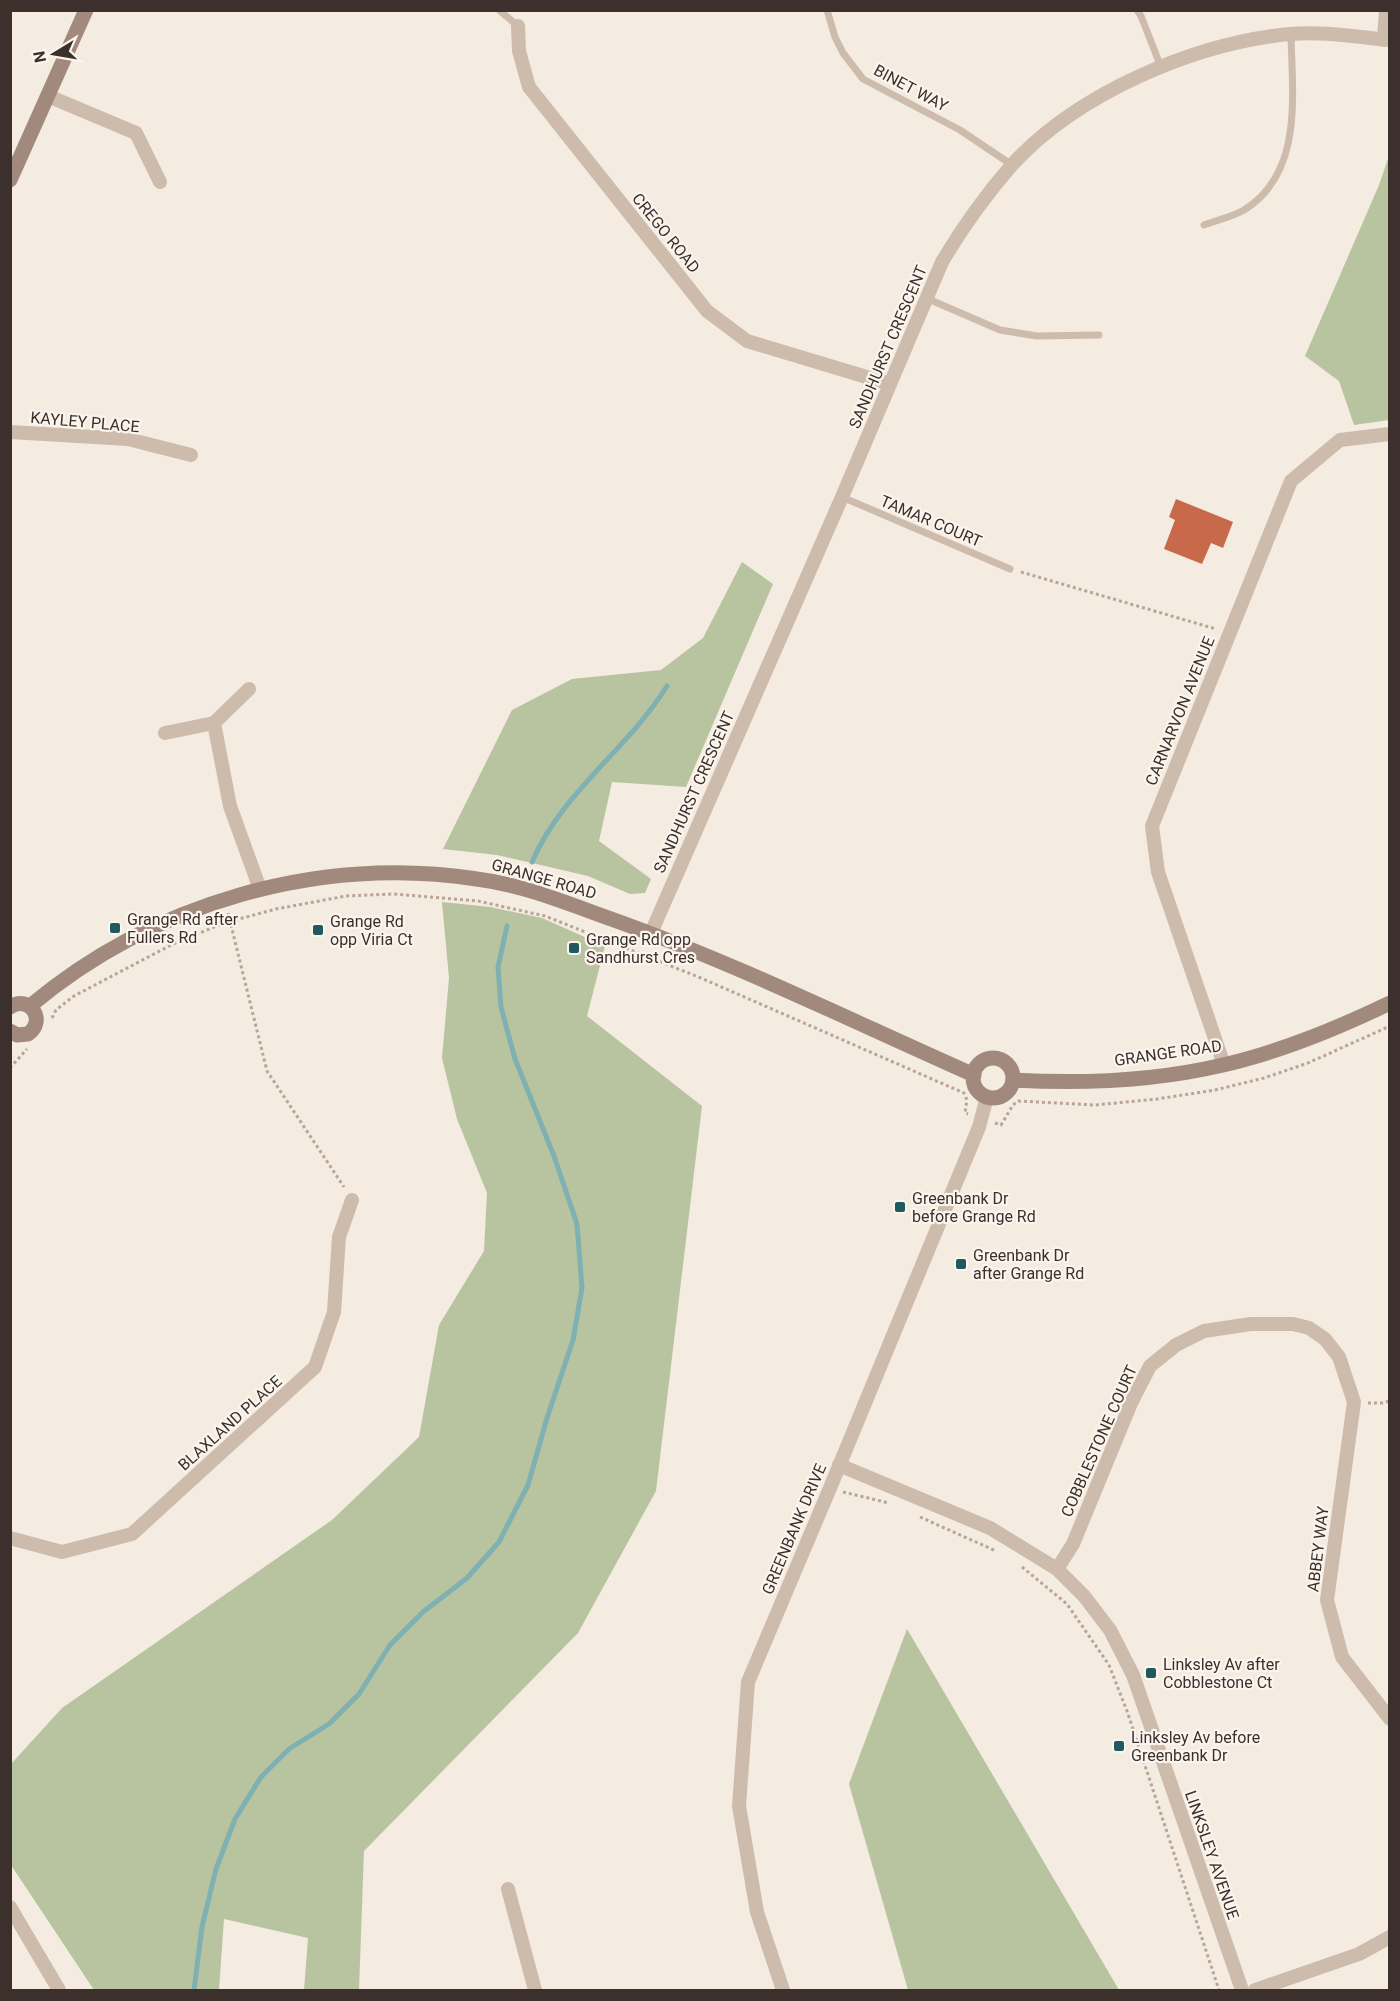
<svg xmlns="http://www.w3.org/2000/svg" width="1400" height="2001" font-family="Roboto,sans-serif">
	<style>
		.green { fill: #b8c4a0 }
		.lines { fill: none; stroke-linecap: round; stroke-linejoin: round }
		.stream { stroke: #7fb0b2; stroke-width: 5 }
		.building { fill: #c8694b }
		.path { stroke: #b9a596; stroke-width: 3; stroke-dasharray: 3 3; stroke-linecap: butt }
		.lane { stroke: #cdbbac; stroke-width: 7 }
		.street { stroke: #cdbbac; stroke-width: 14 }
		.secondary { stroke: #a18a7d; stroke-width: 15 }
		.poi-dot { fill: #1f5a5e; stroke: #fbf5ee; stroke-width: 2 }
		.labels { text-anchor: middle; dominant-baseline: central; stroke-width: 4.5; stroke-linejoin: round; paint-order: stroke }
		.street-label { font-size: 16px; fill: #3b302b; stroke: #fbf5ee }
		.poi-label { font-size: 16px; fill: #3b302b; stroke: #fbf5ee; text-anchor: start }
	</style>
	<rect width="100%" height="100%" fill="#f4ebe1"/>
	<!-- green -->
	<g class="green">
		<polygon points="1389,156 1389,420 1354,425 1339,381 1305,356 1379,185"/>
		<polygon points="742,562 773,584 686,787 612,782 599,841 651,879 645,893 630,894 588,876 497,855 443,849 512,710 572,679 661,670 703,638"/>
		<polygon points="442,902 490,907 542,918 605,946 587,1016 702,1106 656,1491 578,1633 364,1851 359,1990 304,1990 308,1938 224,1919 219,1990 94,1990 11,1865 11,1764 62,1708 332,1520 419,1437 439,1325 484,1251 487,1193 457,1119 442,1058 449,978"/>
		<polygon points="907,1629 1119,1990 908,1990 849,1784"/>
	</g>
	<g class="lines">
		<!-- stream -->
		<g class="stream">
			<path d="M532,862C562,792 628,749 667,686"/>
			<polyline points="194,1990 202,1927 216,1869 235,1819 261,1777 289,1749 329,1724 359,1694 390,1645 423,1612 467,1578 499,1542 528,1485 547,1418 573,1340 582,1288 577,1224 554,1156 515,1059 501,1007 498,967 507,926"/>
		</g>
	</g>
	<!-- building -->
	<polygon class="building" points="1176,499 1233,522 1223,548 1211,543 1202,564 1164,549 1175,520 1169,517"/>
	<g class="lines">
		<!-- path -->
		<g class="path">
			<polyline points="1021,572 1216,629"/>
			<polyline points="228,913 267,1071 344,1187"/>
			<polyline points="52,1018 56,1010 74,996 173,944 224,923 276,909 346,896 394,894 478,901 545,916 701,978 964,1093 967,1100 965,1113 968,1114"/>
			<polyline points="10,1068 27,1049"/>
			<polyline points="995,1123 1001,1125 1013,1105 1018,1101 1095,1105 1157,1099 1215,1090 1264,1078 1308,1063 1390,1026"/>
			<polyline points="1368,1403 1382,1403 1390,1401"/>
			<polyline points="843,1492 889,1503"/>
			<polyline points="920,1517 996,1551"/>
			<polyline points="1022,1567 1067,1604 1109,1665 1127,1711 1219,1990"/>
		</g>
		<!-- lane -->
		<g class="lane">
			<polyline points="499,10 518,26"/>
			<polyline points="827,10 835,37 843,53 863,79 960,130 1012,165"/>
			<polyline points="1137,10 1141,16 1161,67"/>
			<path d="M1204,225C1217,220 1232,217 1244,210C1304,173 1292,94 1291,34"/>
			<polyline points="926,298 1000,330 1037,336 1099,335"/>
			<polyline points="842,497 1010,569"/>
		</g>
		<!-- street -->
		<g class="street">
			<polyline points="518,26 519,51 529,87 707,311 747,341 890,384"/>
			<polyline points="1384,40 1386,10"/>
			<polyline points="48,96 136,133 160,182"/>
			<polyline points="10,432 128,439 191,455"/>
			<polyline points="214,723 249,689"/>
			<polyline points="165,733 214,723 230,806 260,889"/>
			<path d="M651,933L842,497L942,262C962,228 985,196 1011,166C1076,94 1194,43 1290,34C1323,31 1356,37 1390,40"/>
			<polyline points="1224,1065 1158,872 1152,826 1291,481 1340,440 1390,434"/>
			<polyline points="839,1465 990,1528 1057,1569 1084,1596 1110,1630 1133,1675 1242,1990"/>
			<polyline points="10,1538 62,1552 132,1534 315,1367 334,1312 339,1237 352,1200"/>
			<polyline points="1057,1569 1073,1544 1131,1403 1150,1366 1176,1345 1204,1331 1251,1324 1293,1324 1309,1328 1325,1339 1339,1357 1354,1402 1327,1600 1342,1657 1390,1719"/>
			<polyline points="508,1889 535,1990"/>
			<polyline points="10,1907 59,1990"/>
			<polyline points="783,1990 757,1912 739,1806 748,1682 830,1488 979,1127 987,1097"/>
			<polyline points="1255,1990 1359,1954 1390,1937"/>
		</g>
		<!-- secondary -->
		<g class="secondary">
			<polyline points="10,180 86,10"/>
			<path d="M30,1006C153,903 318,855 477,879C524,885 569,904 614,920C737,964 854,1022 974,1075"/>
			<path d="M10,1007C30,994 47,1021 28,1034L17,1035L10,1031"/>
			<circle cx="993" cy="1078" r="20"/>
			<path d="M1013,1080C1082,1084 1155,1081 1223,1065C1280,1052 1336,1029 1390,1003"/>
		</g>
	</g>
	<!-- markers -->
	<g class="poi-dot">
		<rect x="109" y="922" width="12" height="12" rx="3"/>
		<rect x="312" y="924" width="12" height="12" rx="3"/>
		<rect x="568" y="942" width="12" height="12" rx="3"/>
		<rect x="894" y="1201" width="12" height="12" rx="3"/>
		<rect x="955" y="1258" width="12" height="12" rx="3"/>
		<rect x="1145" y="1667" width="12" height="12" rx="3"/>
		<rect x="1113" y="1740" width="12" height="12" rx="3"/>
	</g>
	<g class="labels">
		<!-- street labels -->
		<g class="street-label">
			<text transform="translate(911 88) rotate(28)">BINET WAY</text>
			<text transform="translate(666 233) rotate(51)">CREGO ROAD</text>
			<text transform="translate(888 347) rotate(-67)">SANDHURST CRESCENT</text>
			<text transform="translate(85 422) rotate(5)">KAYLEY PLACE</text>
			<text transform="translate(931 521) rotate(23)">TAMAR COURT</text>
			<text transform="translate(1180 711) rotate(-68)">CARNARVON AVENUE</text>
			<text transform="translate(694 792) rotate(-66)">SANDHURST CRESCENT</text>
			<text transform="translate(544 879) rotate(16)">GRANGE ROAD</text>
			<text transform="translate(1168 1053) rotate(-8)">GRANGE ROAD</text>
			<text transform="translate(230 1423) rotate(-42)">BLAXLAND PLACE</text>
			<text transform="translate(1099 1441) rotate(-66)">COBBLESTONE COURT</text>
			<text transform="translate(794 1529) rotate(-67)">GREENBANK DRIVE</text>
			<text transform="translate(1318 1549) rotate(-83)">ABBEY WAY</text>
			<text transform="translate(1212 1855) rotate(71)">LINKSLEY AVENUE</text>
		</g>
		<!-- poi labels -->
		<g class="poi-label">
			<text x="127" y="919">Grange Rd after<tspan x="127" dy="18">Fullers Rd</tspan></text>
			<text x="330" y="921">Grange Rd<tspan x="330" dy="18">opp Viria Ct</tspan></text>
			<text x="586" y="939">Grange Rd opp<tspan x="586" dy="18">Sandhurst Cres</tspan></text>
			<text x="912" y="1198">Greenbank Dr<tspan x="912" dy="18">before Grange Rd</tspan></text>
			<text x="973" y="1255">Greenbank Dr<tspan x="973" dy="18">after Grange Rd</tspan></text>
			<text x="1163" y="1664">Linksley Av after<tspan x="1163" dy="18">Cobblestone Ct</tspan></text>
			<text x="1131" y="1737">Linksley Av before<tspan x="1131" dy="18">Greenbank Dr</tspan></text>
		</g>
	</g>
	<!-- border -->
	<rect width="1400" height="2001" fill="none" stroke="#3b302b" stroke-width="24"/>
	<!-- north arrow -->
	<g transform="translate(54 54) rotate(259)" stroke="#fbf5ee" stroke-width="4.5" paint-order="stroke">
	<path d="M0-4.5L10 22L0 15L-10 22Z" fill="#3b302b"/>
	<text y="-9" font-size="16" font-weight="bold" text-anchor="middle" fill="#3b302b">N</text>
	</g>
</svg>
